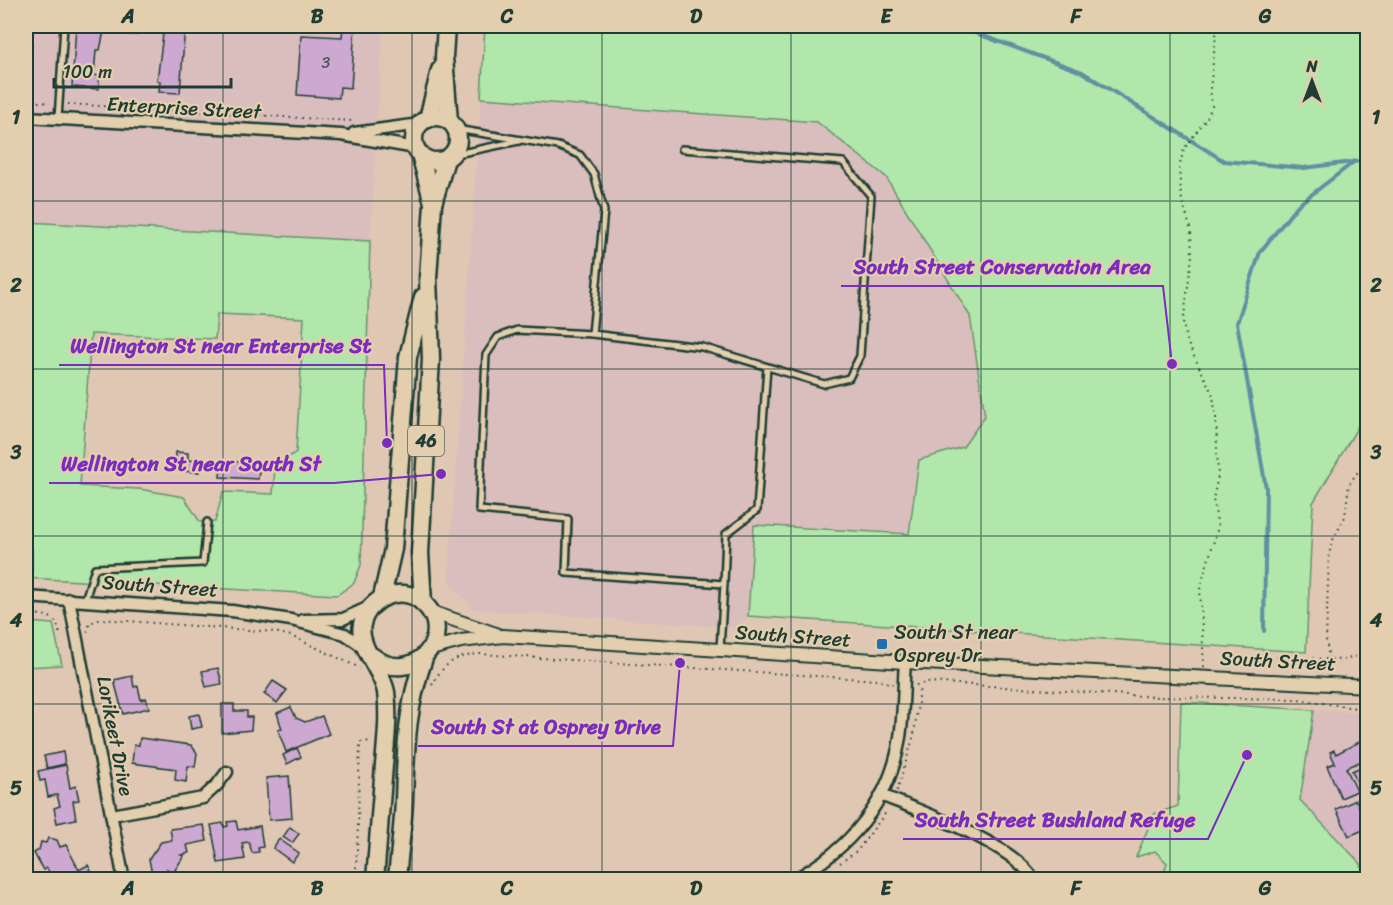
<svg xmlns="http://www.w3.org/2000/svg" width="1393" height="905" font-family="Sriracha,sans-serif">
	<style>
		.built { fill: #dabebd }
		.green { fill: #b1e7aa; stroke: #68926f; stroke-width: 1.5; fill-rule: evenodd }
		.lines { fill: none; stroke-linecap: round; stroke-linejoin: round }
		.stream { stroke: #5f91a2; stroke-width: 4 }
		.building { fill: #cda9d2; stroke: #1f3d34; stroke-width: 1.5 }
		.service-casing { stroke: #1f3d34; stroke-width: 10 }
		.minor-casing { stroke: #1f3d34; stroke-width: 15 }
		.tertiary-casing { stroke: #1f3d34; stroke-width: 16 }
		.primary-casing { stroke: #1f3d34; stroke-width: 21 }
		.path { stroke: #1f3d34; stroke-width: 2; stroke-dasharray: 1.5 4.5; stroke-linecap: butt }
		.service { stroke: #e3cfad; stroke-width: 5 }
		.minor { stroke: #e3cfad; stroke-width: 10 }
		.tertiary { stroke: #e3cfad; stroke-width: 12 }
		.primary { stroke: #e3cfad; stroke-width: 16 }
		.grid { fill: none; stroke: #1f3d34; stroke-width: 1.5; stroke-opacity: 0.55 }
		.poi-dot { fill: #1f6fb2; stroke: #e3cfad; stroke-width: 2 }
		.labels { text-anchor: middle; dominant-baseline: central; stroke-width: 4.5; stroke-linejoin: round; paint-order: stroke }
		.number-label { font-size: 16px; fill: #4a585c }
		.shield { fill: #e3cfad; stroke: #5a6958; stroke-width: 1.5 }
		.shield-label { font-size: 18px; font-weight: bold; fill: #1f3d34 }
		.street-label { font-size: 20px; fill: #1f3d34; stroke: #e3cfad }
		.poi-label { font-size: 20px; fill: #1f3d34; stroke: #e3cfad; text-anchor: start }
		.leader { fill: none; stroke: #7b2cbf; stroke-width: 2 }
		.callout-dot { fill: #7b2cbf; stroke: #e3cfad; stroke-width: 2 }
		.callout-label { font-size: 21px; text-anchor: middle; font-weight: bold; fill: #7b2cbf; stroke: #e3cfad; stroke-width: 4.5; stroke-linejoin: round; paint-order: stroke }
		.neatline { fill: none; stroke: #1f3d34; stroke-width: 2 }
		.grid-label { font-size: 20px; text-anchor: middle; font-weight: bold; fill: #1f3d34 }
	</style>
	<rect width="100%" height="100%" fill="#dfc7b4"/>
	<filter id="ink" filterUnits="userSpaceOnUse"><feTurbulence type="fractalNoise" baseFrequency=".0167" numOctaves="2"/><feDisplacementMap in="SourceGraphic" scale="12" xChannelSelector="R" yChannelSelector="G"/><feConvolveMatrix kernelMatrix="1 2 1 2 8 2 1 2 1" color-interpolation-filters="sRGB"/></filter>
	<g filter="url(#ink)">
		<!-- built -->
		<g class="built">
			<polygon points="26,26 383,26 370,241 28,222 26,255"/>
			<polygon points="481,98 817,122 886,177 970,317 985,416 963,447 919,460 909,534 754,525 748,616 735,628 474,609 448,581"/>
			<polygon points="1314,710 1367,713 1367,879 1360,879 1300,800"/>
		</g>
		<!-- green -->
		<g class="green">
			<polygon points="485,26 1367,26 1367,411 1313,503 1306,652 748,616 754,525 909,534 919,460 963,447 985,416 970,316 886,177 817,122 481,98"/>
			<path d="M27,222L370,241L361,565L354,583L337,595L26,578ZM217,314L304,318L296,452L275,467L273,494L223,492L215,522H200L184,497L139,489L80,486L91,334L215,339Z"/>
			<polygon points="26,622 53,624 62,665 26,667"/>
			<polygon points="1181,702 1314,710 1300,800 1361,864 1363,879 1162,879 1167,863 1155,851 1136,857 1154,814 1178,806"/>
		</g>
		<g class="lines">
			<!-- stream -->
			<g class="stream">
				<polyline points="956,26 1082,72 1224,161 1304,168 1368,160"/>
				<polyline points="26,541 31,549 31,572"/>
				<polyline points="1264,631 1266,488 1237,323 1260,252 1298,205 1355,161"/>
			</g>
		</g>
		<!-- building -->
		<g class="building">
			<polygon points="26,26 33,27 31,56 26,55"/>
			<polygon points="76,26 185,26 180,93 159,92 160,81 157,81 163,34 137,31 137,35 121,34 122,30 104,31 100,50 96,50 94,75 99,76 99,89 72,87"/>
			<polygon points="343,26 355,26 351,88 340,87 339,98 297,95 301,35 342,37"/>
			<polygon points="176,452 188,453 188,460 200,461 199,472 175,471"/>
			<polygon points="221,461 260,463 258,479 220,477"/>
			<polygon points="218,668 222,684 206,687 202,671"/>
			<polygon points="132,676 134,687 138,686 141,700 146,698 149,708 123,714 114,680"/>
			<polygon points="273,681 287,690 277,703 264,694"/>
			<polygon points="222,704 234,704 234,711 247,711 247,717 252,717 251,730 222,733"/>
			<polygon points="291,707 296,718 305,722 322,716 329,734 286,752 278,730 282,729 277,713"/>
			<polygon points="199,714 202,727 191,729 189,716"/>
			<polygon points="140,738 191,745 197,753 195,767 188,766 186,782 175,780 176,769 132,763 134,745 139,745"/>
			<polygon points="1361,741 1368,758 1346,768 1357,791 1341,798 1327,766 1335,763 1330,752 1334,750 1336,754"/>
			<polygon points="297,748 301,757 287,764 283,755"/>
			<polygon points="63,752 65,764 47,768 44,756"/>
			<polygon points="1368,764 1368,800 1366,801 1352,771"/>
			<polygon points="66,765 70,788 76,786 79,800 73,801 76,819 57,823 54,808 60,806 57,795 48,797 45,780 40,781 38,771"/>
			<polygon points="289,776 292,818 269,820 266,778"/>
			<polygon points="1356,800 1368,828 1349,836 1336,809"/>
			<polygon points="236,821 238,830 260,826 263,847 258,848 259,852 252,853 249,842 242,843 245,859 218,863 211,825 223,823 224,827 228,826 227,822"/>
			<polygon points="204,825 207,841 187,845 189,853 181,855 184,856 173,873 167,869 170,880 153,880 149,859 161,842 172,840 170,829"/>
			<polygon points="290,827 299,834 292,843 283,837"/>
			<polygon points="48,838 57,840 60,847 66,845 79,870 88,865 95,879 53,880 47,868 43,870 34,853 39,850 41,842 46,843"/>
			<polygon points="279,839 299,853 292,862 273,848"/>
		</g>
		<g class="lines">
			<defs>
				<g id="service">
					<polyline points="58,119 64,26"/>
					<polyline points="456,129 558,146 580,155 594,174 604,211 592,334"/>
					<polyline points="682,149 843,162 871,196 860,356 849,378 824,384 702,347 592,334 517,330 498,337 486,355 479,510 568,519 566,573 724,584 720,649"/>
					<polyline points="452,155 519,141"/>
					<polyline points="724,584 726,534 757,510 767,367"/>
					<polyline points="85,600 95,568 203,563 207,522"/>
				</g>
				<g id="minor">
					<polyline points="26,117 341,135 416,148"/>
					<polyline points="354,133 420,124"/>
					<polyline points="26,597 232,611 291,620 345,634 366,649"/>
					<polyline points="69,599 124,880"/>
					<polyline points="303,620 343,619 369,607"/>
					<path d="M881,795C920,811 1014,844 1034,880"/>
					<polyline points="112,815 203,798 217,785 227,772"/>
					<path d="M793,880C849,850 891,801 900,737C904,712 903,687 905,662"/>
				</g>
				<g id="tertiary">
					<polyline points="431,612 496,634"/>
					<polyline points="431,649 461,641 503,636 905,662 1368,686"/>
				</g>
				<g id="primary">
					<polyline points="446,26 444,57 449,121"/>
					<circle cx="436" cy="139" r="22"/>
					<polyline points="428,119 440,70"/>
					<polyline points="420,154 433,203"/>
					<polyline points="382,597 393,549 408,357 423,297"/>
					<polyline points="423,603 420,553 431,359 428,278 433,204 446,159"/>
					<path d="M372,656C412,689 459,635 423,603C402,583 368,598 362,624C357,647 382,669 386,692C389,716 386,741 384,765C381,803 378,841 375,880"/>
					<path d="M397,880C399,853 403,827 404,800C406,746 406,710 424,658"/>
				</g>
			</defs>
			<!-- service casing -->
			<use href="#service" class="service-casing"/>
			<!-- minor casing -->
			<use href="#minor" class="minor-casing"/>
			<!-- tertiary casing -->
			<use href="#tertiary" class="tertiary-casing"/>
			<!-- primary casing -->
			<use href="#primary" class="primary-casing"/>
			<!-- path -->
			<g class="path">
				<polyline points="26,101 50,103"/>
				<polyline points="68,104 352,121"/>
				<path d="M26,614C42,615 56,613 59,632H64"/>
				<polyline points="87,632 90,623 101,619 275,632 291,636 360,668"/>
				<polyline points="1277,657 1345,660 1360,655 1368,657"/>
				<polyline points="1329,659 1326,640 1329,555 1332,542 1345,517 1349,484 1368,458"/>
				<polyline points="1204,667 1200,589 1218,527 1213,499 1218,476 1216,418 1213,395 1188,344 1183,324 1192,256 1191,231 1181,196 1179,168 1184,149 1208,116 1212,106 1210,89 1217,26"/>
				<path d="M432,685C443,664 455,656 480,654L878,680L893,684"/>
				<polyline points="916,685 928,682 1158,697 1297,699 1368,710"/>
				<polyline points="897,791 914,735 920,686"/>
				<polyline points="840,863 857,851 887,811"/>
				<path d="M355,880C359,835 358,791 360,746L361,742L372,741"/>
				<polyline points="818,880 833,869"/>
			</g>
			<!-- service -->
			<use href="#service" class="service"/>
			<!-- minor -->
			<use href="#minor" class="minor"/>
			<!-- tertiary -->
			<use href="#tertiary" class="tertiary"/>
			<!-- primary -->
			<use href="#primary" class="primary"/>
		</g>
	</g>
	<!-- grid -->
	<path class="grid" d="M223,26V880M412,26V880M602,26V880M791,26V880M981,26V880M1170,26V880M26,201H1368M26,369H1368M26,536H1368M26,704H1368"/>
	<!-- markers -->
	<rect class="poi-dot" x="876" y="638" width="12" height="12" rx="3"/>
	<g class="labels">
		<!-- number labels -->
		<g class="number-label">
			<text x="326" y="62">3</text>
		</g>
		<!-- shield labels -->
		<rect class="shield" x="408" y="426" width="36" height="30" rx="4.5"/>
		<g class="shield-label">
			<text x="426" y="441">46</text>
		</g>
		<!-- street labels -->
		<g class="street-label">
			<text transform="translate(184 108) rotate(3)">Enterprise Street</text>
			<text transform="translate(160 586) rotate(4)">South Street</text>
			<text transform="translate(793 636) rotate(4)">South Street</text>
			<text transform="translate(1278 661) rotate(3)">South Street</text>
			<text transform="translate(115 736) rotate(79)">Lorikeet Drive</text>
		</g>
		<!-- poi labels -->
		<g class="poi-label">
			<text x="894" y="632">South St near<tspan x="894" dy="23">Osprey Dr</tspan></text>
		</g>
	</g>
	<!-- callouts -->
	<path class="leader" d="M1172 364L1163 286H841M387 443L384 365H59M441 474L334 483H49M680 663L673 746H418M1247 755L1208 839H903"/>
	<g class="callout-dot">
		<circle cx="1172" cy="364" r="6"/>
		<circle cx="387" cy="443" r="6"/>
		<circle cx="441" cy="474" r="6"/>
		<circle cx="680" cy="663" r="6"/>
		<circle cx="1247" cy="755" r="6"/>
	</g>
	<g class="callout-label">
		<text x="1002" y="274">South Street Conservation Area</text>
		<text x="221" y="353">Wellington St near Enterprise St</text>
		<text x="191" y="471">Wellington St near South St</text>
		<text x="546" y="734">South St at Osprey Drive</text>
		<text x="1055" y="827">South Street Bushland Refuge</text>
	</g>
	<!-- margin -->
	<rect width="1393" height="905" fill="none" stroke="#e3cfad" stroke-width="66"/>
	<!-- north arrow -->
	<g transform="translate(1312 81)" stroke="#e3cfad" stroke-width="4.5" paint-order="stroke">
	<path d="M0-4.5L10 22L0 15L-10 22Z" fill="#1f3d34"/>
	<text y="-9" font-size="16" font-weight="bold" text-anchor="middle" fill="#1f3d34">N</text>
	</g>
	<!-- scale -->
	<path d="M54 78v9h177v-9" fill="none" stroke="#1f3d34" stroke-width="3"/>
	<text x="63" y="78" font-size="18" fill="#1f3d34" stroke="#e3cfad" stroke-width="4.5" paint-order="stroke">100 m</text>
	<rect x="33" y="33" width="1327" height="839" class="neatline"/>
	<g class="grid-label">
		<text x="128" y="23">A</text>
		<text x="317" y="23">B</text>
		<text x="507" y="23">C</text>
		<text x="696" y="23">D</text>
		<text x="886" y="23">E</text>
		<text x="1076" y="23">F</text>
		<text x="1265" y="23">G</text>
		<text x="16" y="124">1</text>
		<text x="1376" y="124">1</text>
		<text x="16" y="292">2</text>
		<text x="1376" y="292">2</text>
		<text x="16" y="459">3</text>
		<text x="1376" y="459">3</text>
		<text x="16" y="627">4</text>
		<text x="1376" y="627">4</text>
		<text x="16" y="795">5</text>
		<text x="1376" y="795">5</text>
		<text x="128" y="895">A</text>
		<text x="317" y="895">B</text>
		<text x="507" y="895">C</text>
		<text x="696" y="895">D</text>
		<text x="886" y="895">E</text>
		<text x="1076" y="895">F</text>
		<text x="1265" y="895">G</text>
	</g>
</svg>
